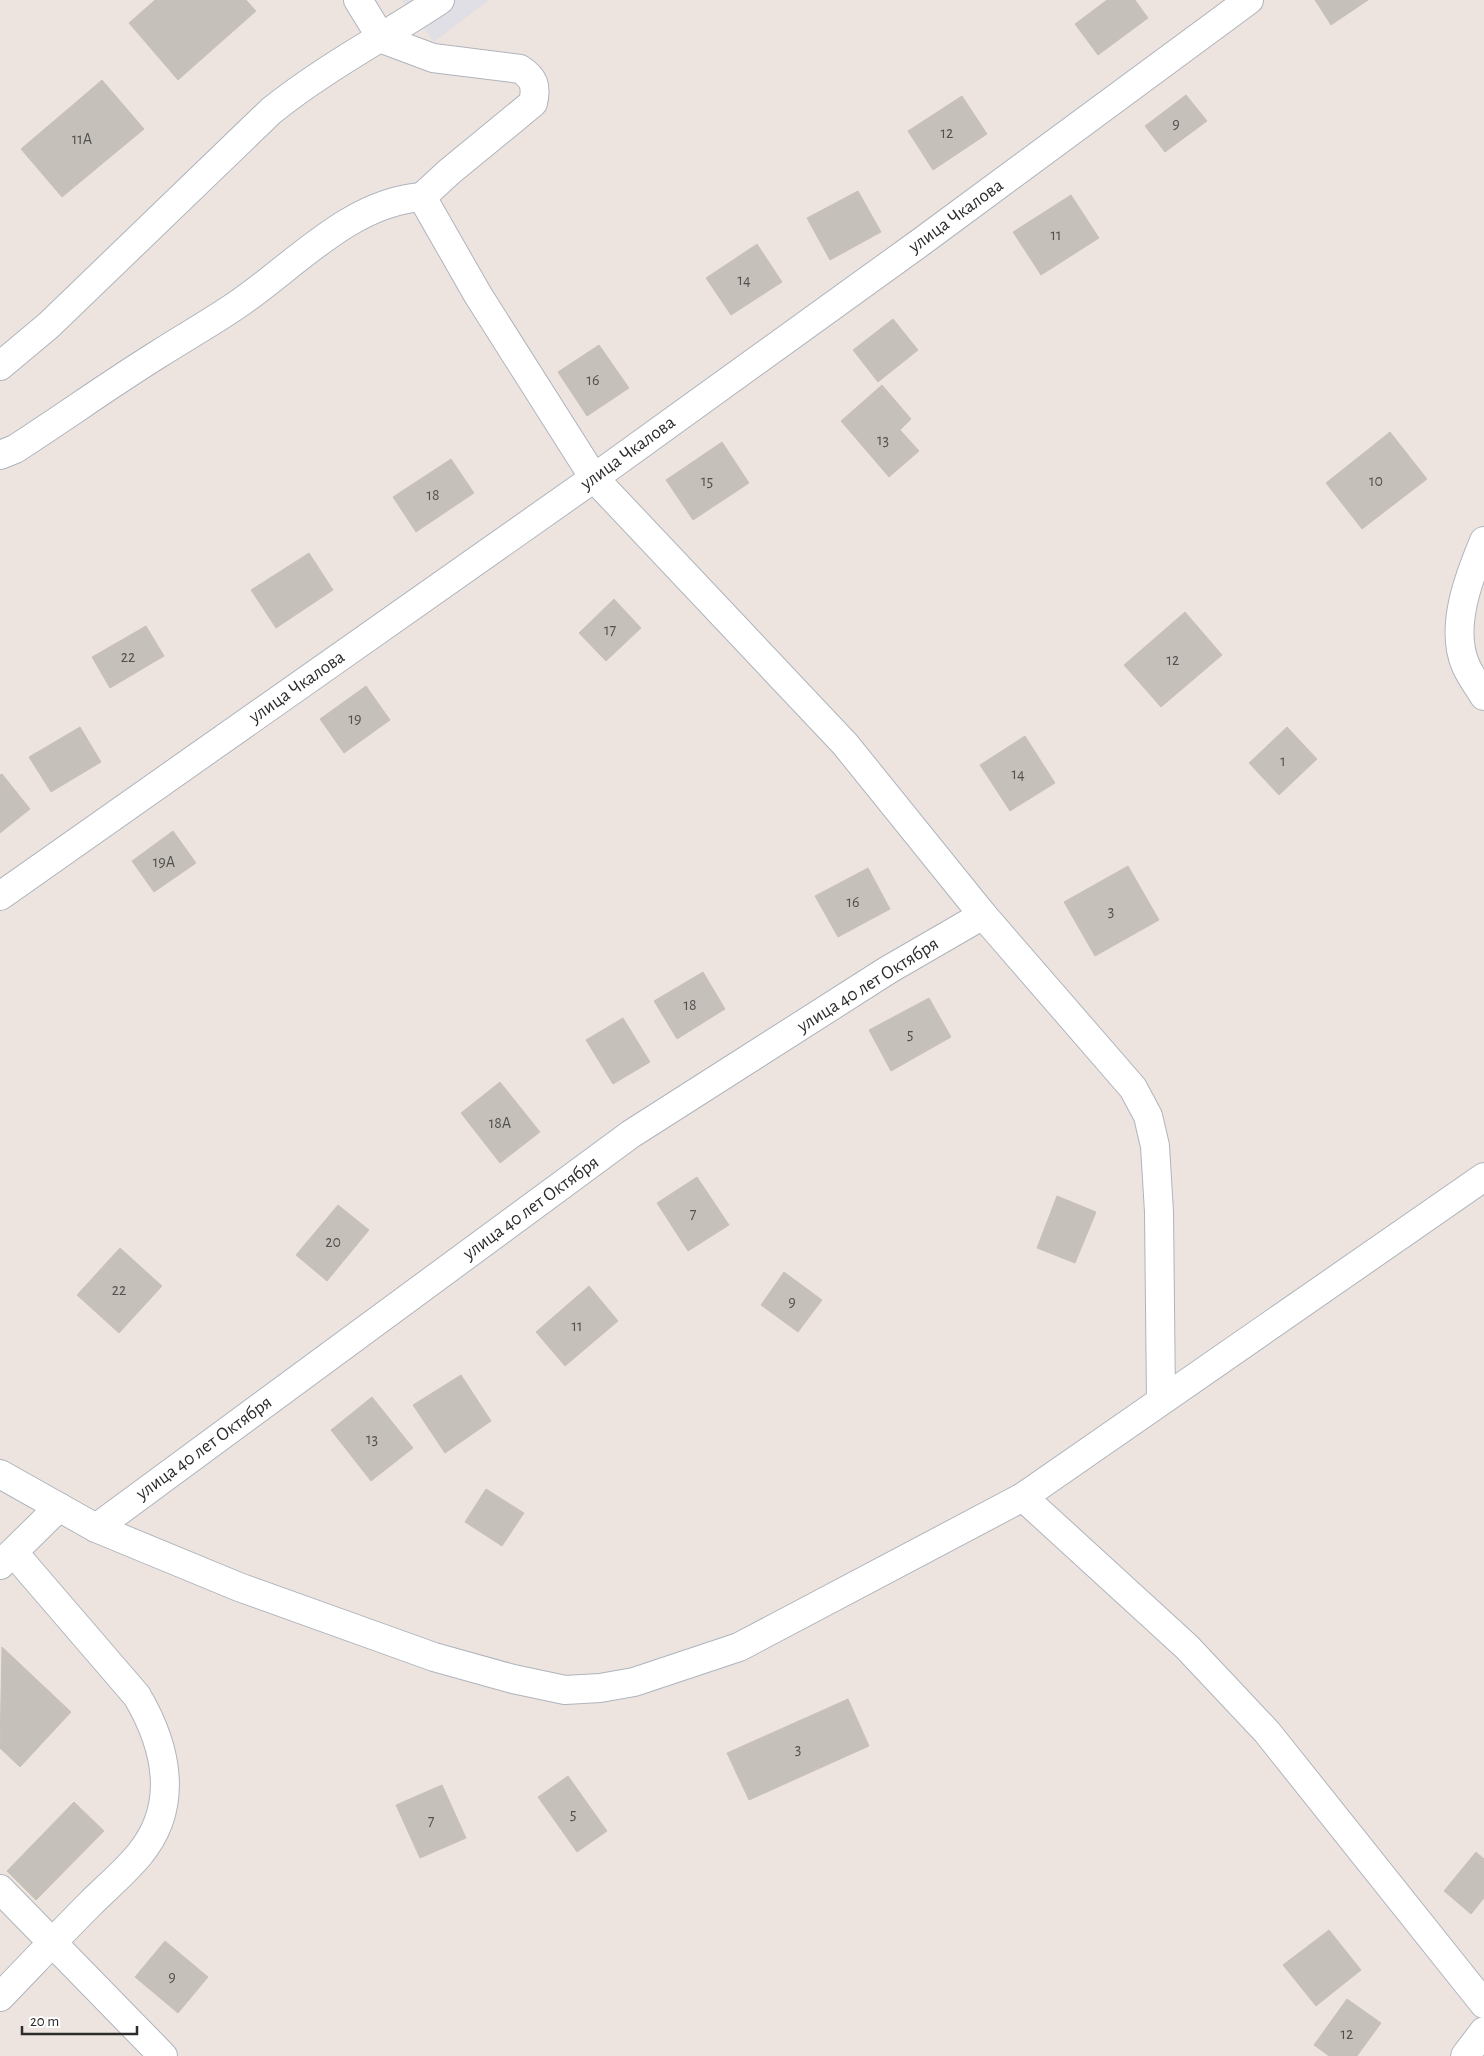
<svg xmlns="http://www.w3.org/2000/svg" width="1484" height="2056" font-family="'Alegreya Sans',sans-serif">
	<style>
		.industrial { fill: #e0dfe6 }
		.building { fill: #c6c0ba; stroke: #c9c0b8 }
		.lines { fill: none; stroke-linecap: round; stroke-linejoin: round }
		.minor-casing { stroke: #afb4bc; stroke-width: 30 }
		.minor { stroke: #fff; stroke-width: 28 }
		.labels { text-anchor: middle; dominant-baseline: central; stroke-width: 5; stroke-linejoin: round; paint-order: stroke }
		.number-label { font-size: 16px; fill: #525150 }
		.street-label { font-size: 19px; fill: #2c2c2c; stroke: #fff }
	</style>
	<rect width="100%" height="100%" fill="#ede4df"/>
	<!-- industrial -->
	<polygon class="industrial" points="402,0 489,0 434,42"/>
	<!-- building -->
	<g class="building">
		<polygon points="155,0 246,0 256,11 178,80 129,23"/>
		<polygon points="1107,0 1135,0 1148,18 1098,55 1075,24"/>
		<polygon points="1315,0 1368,0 1331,25"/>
		<polygon points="102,80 144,129 62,197 21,149"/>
		<polygon points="1186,95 1207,121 1165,152 1145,126"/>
		<polygon points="962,96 987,134 933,170 908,131"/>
		<polygon points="858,191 881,232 830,260 807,218"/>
		<polygon points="1071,195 1099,238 1041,275 1013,232"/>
		<polygon points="757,244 782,282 731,315 706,278"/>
		<polygon points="893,319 918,350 878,382 853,350"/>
		<polygon points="599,345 629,388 587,416 558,372"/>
		<polygon points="882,385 911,419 900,430 919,451 889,477 841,421"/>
		<polygon points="1390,432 1427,479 1362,529 1326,483"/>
		<polygon points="722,442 749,483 693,520 666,480"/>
		<polygon points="451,459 474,493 416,532 393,497"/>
		<polygon points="309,553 333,590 276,628 251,590"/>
		<polygon points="614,599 641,628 606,661 579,633"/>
		<polygon points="1185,612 1222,655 1161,707 1124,665"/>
		<polygon points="146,626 164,656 110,688 92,657"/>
		<polygon points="366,686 390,720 344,753 320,719"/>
		<polygon points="80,727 101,762 51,792 29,757"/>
		<polygon points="1287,727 1317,759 1279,795 1249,763"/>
		<polygon points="1025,736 1055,783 1010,811 980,765"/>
		<polygon points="2,774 30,809 0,833 0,775"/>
		<polygon points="173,831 196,863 154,892 132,861"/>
		<polygon points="1128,866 1159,920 1095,956 1064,902"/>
		<polygon points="868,868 890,909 838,937 815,896"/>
		<polygon points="703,972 725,1009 677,1039 654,1001"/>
		<polygon points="929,998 951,1037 891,1071 869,1030"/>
		<polygon points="623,1018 650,1062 613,1084 586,1040"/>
		<polygon points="500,1082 540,1132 500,1163 461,1113"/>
		<polygon points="697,1177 729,1225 688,1251 657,1203"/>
		<polygon points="1057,1196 1096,1212 1075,1263 1037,1248"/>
		<polygon points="338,1205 369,1230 327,1281 296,1255"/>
		<polygon points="120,1248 162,1286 119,1333 77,1295"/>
		<polygon points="784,1272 822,1300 798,1332 761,1305"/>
		<polygon points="589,1286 618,1321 565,1366 536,1332"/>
		<polygon points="461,1375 491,1421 445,1453 413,1405"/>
		<polygon points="372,1397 413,1448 371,1481 331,1430"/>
		<polygon points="486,1489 524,1513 502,1546 465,1522"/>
		<polygon points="2,1647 71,1712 20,1767 0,1748"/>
		<polygon points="848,1699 869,1746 749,1800 727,1753"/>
		<polygon points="568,1776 607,1831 577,1852 538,1797"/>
		<polygon points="442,1785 466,1838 420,1858 396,1805"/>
		<polygon points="74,1802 104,1831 36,1900 7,1871"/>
		<polygon points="1476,1852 1484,1859 1484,1898 1471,1914 1444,1891"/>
		<polygon points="1329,1930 1361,1970 1316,2006 1283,1965"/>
		<polygon points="165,1941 208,1977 178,2013 135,1977"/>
		<polygon points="1347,1999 1381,2023 1357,2056 1329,2056 1314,2045"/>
	</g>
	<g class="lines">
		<defs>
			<g id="minor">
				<path d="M358,0L382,39L433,58L520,69C534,78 537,86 533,103L449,172L422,197L478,295L594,478L845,744L983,915L1133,1088L1148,1116L1155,1146L1159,1212L1161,1400"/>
				<path d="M0,366L49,325L271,111C323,69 384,37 440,0"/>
				<path d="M0,455L15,449C63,418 109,385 157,355C185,337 214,321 241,302C296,264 351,202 422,197"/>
				<path d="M1484,541C1469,577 1449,628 1466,666C1471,677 1478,686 1484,696"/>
				<polyline points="0,896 594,478 921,242 1249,0"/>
				<polyline points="0,1474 96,1528 239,1587 434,1657 513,1679 565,1690 600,1688 634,1682 739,1647 1023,1497 1484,1177"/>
				<polyline points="1023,1497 1187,1647 1267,1732 1484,2004"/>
				<polyline points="96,1528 631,1134 888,970 983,915"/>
				<polyline points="0,1565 59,1507"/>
				<polyline points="0,1889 163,2056"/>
				<path d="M0,1997C30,1966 60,1934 90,1904C106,1888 124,1873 139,1855C180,1806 167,1747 137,1696L14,1553"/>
				<polyline points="1465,2056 1484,2031"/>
			</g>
		</defs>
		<!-- minor casing -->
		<use href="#minor" class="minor-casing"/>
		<!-- minor -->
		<use href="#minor" class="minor"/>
	</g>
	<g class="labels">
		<!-- number labels -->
		<g class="number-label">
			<text x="1176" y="124">9</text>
			<text x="947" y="133">12</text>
			<text x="82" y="139">11А</text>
			<text x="1056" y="235">11</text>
			<text x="744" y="280">14</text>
			<text x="593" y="380">16</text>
			<text x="883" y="440">13</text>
			<text x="707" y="481">15</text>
			<text x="1376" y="481">10</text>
			<text x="433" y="495">18</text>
			<text x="610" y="630">17</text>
			<text x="128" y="657">22</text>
			<text x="1173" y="660">12</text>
			<text x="355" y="719">19</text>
			<text x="1283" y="761">1</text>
			<text x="1018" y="774">14</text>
			<text x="164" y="862">19А</text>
			<text x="853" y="902">16</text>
			<text x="1111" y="911">3</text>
			<text x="690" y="1005">18</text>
			<text x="910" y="1034">5</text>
			<text x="500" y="1123">18А</text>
			<text x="693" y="1214">7</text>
			<text x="333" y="1242">20</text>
			<text x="119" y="1290">22</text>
			<text x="792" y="1302">9</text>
			<text x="577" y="1326">11</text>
			<text x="372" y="1439">13</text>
			<text x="798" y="1749">3</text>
			<text x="573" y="1814">5</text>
			<text x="431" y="1821">7</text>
			<text x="172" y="1977">9</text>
			<text x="1347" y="2034">12</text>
		</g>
		<!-- street labels -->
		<g class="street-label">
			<text transform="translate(956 216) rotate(-36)">улица Чкалова</text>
			<text transform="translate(628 453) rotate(-36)">улица Чкалова</text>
			<text transform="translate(297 687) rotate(-35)">улица Чкалова</text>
			<text transform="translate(868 985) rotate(-32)">улица 40 лет Октября</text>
			<text transform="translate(531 1208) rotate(-36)">улица 40 лет Октября</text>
			<text transform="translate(204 1448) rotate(-36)">улица 40 лет Октября</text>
		</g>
	</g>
	<!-- scale -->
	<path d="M22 2026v8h115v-8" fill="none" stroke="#2c2c2c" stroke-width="2.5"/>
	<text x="30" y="2026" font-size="15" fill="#2c2c2c" stroke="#ffffff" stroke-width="4" paint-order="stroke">20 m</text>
</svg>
